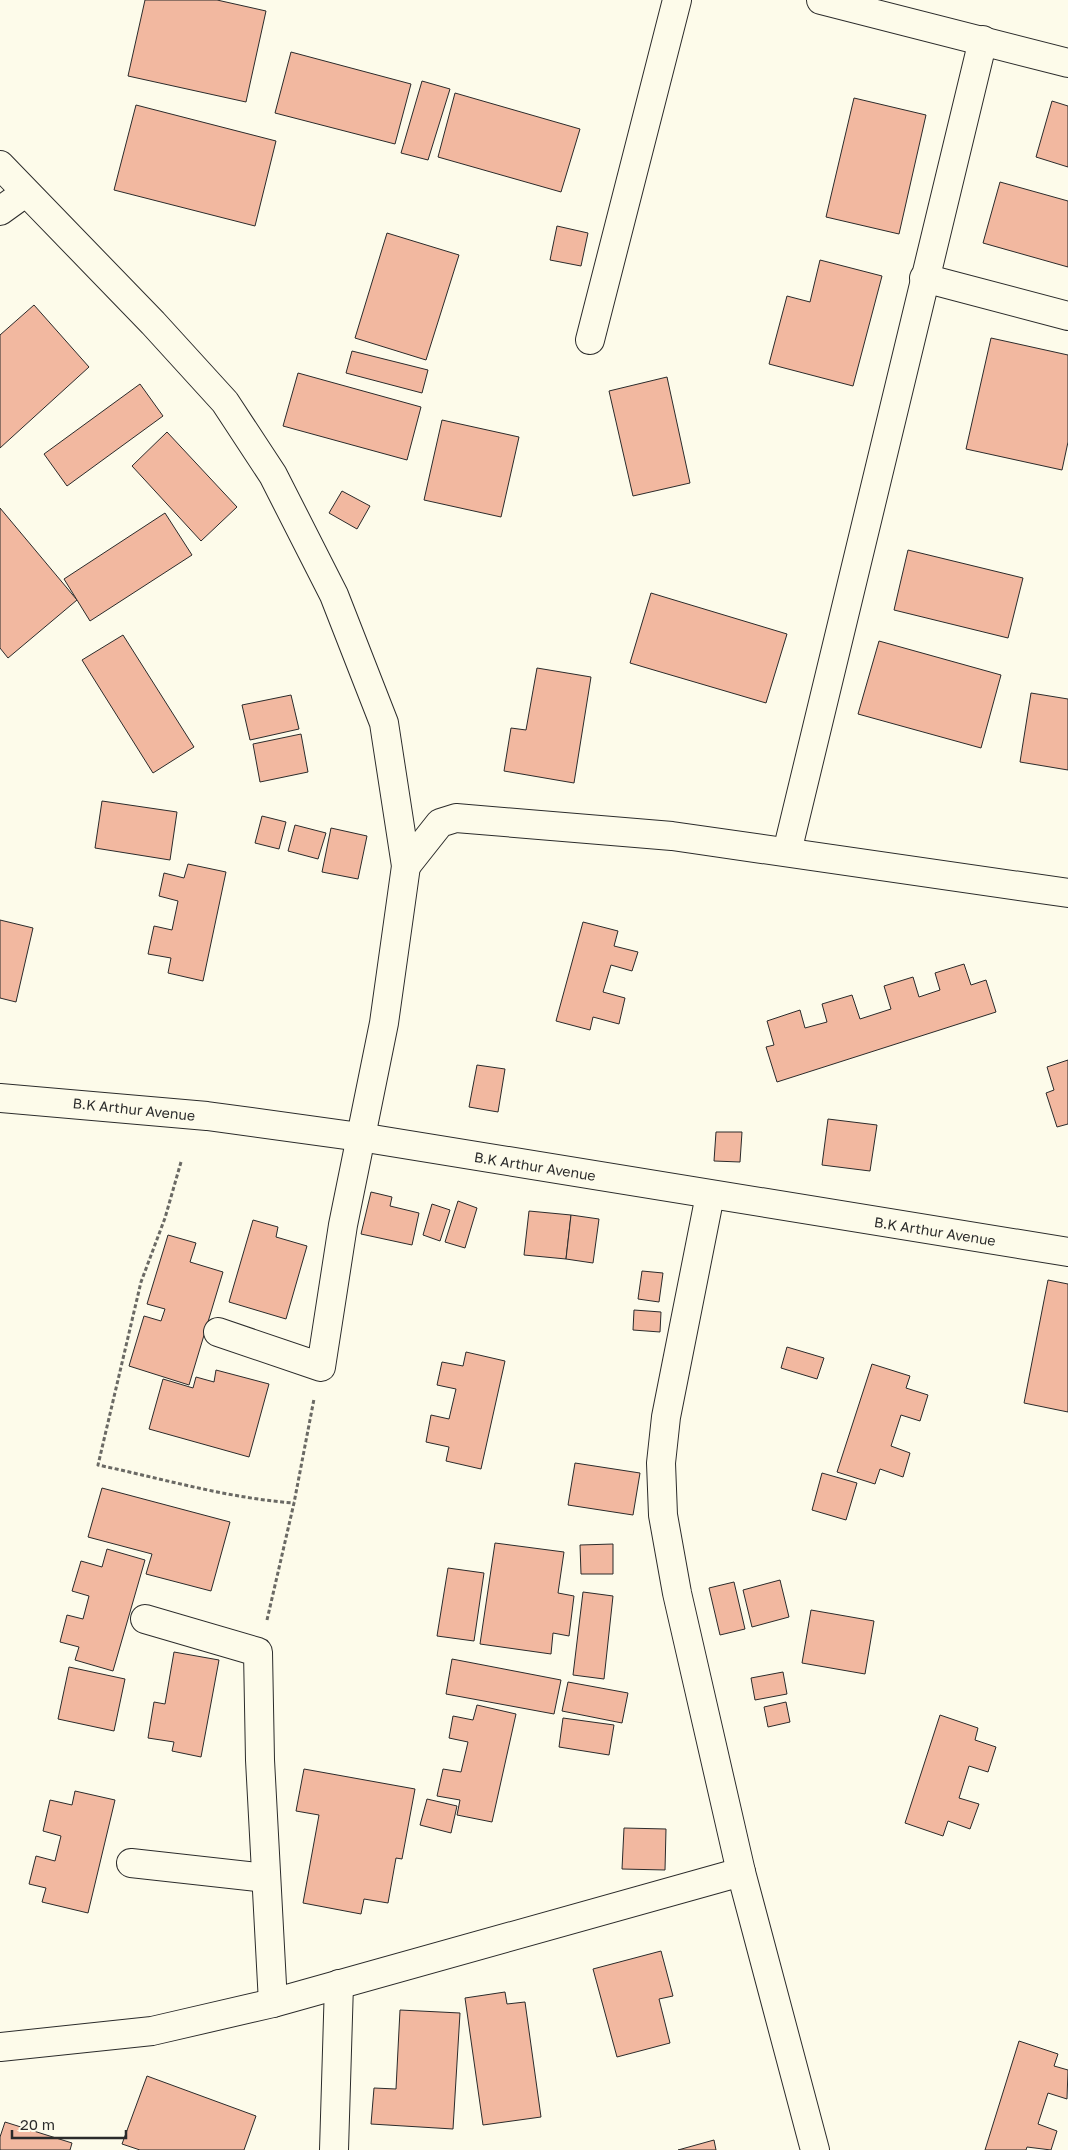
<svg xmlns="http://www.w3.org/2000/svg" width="1068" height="2150" font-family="'Golos Text',sans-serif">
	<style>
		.building { fill: #f2b8a0; stroke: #2b2b2b }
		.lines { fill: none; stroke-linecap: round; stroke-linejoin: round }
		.minor-casing { stroke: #2b2b2b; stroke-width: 30 }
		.path { stroke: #6a6964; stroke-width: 3; stroke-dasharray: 4 2.5; stroke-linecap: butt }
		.minor { stroke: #fdfbea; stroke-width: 28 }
		.labels { text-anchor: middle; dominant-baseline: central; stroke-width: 4; stroke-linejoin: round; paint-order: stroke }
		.street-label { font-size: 14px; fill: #2b2b2b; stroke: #fdfbea }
	</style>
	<rect width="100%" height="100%" fill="#fdfbea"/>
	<!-- building -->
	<g class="building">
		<polygon points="145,0 217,0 266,11 246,102 128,76"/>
		<polygon points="291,52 411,84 395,144 275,113"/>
		<polygon points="422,81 450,89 428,160 401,153"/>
		<polygon points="455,93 580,129 561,192 438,157"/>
		<polygon points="854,98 926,115 899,234 826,217"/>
		<polygon points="1052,101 1068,106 1068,167 1036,157"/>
		<polygon points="136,105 276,141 255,226 114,190"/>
		<polygon points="1000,182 1068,201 1068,267 983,243"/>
		<polygon points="557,226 588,233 581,266 550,260"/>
		<polygon points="387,233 459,255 426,360 355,338"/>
		<polygon points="820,260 882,276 853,386 769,364 787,296 810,302"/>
		<polygon points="34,305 89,367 0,448 0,335"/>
		<polygon points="991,338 1068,355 1068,442 1062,470 966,449"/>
		<polygon points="352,351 428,370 422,393 346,373"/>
		<polygon points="298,373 421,407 407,460 283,426"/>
		<polygon points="667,377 690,483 633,496 609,391"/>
		<polygon points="140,384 163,416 67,486 44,454"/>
		<polygon points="442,420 519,437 501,517 424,500"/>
		<polygon points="167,432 237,507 201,541 132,466"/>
		<polygon points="342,491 370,506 357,529 329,513"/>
		<polygon points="0,508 77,600 8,658 0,648"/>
		<polygon points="165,513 192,555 90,621 64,579"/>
		<polygon points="908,550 1023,578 1008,638 894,610"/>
		<polygon points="651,593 787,634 766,703 630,663"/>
		<polygon points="123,635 194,747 153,773 82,660"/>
		<polygon points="879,641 1001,675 981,748 858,714"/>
		<polygon points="537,668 591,677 574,783 504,771 511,728 526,730"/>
		<polygon points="1031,693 1068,699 1068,770 1020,762"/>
		<polygon points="291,695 299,729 250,740 242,705"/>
		<polygon points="301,734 308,772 260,782 253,744"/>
		<polygon points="102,801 177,812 170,860 95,848"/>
		<polygon points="262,816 286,822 279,849 255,843"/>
		<polygon points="295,825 326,833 318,859 288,851"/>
		<polygon points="331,828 367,836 358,879 322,872"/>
		<polygon points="188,864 226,872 203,981 168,973 171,958 148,954 154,926 172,930 178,901 159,896 164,873 184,878"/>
		<polygon points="0,920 33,928 16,1002 0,998"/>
		<polygon points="583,922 618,931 614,946 638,952 632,971 611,965 603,992 625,998 619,1024 593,1017 590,1030 556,1021"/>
		<polygon points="964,964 971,985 986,980 996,1012 777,1082 766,1047 774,1045 767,1021 800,1010 805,1028 827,1022 822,1004 852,995 860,1019 891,1009 884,986 913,977 919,997 940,990 935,973"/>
		<polygon points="1068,1060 1068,1124 1057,1127 1046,1093 1054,1090 1047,1067"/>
		<polygon points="477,1065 505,1069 498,1112 469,1107"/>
		<polygon points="828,1119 877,1125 870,1171 822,1165"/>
		<polygon points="716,1132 742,1132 740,1162 714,1161"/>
		<polygon points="371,1192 392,1197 390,1206 419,1213 412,1245 361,1234"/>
		<polygon points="458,1201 477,1208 465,1248 445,1242"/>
		<polygon points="432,1204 450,1210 440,1241 423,1235"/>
		<polygon points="529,1211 571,1215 566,1259 524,1255"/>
		<polygon points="571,1215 599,1219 593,1263 566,1259"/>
		<polygon points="253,1220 278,1227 276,1237 307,1246 286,1319 229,1302"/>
		<polygon points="168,1235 196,1243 190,1262 223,1272 189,1385 129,1366 144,1316 161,1321 165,1309 147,1304"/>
		<polygon points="642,1271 663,1273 659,1302 638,1299"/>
		<polygon points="1048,1280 1068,1284 1068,1412 1024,1403"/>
		<polygon points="634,1310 661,1312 660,1332 633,1330"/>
		<polygon points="787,1347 824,1358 817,1379 781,1368"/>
		<polygon points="466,1352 505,1361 481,1469 446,1461 449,1447 426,1442 431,1415 449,1419 456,1389 437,1385 442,1362 463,1366"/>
		<polygon points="872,1364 910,1376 906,1388 928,1395 920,1421 901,1415 891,1446 910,1453 903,1477 880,1469 875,1484 837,1472"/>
		<polygon points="216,1370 269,1384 249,1457 149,1429 163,1379 193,1388 196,1377 214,1382"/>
		<polygon points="575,1463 640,1473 633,1515 568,1505"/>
		<polygon points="822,1473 857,1483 846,1520 812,1510"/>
		<polygon points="102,1488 230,1522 211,1591 146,1574 152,1554 88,1537"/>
		<polygon points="495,1543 564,1552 558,1593 574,1596 569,1636 553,1633 551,1654 480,1644"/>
		<polygon points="613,1544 613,1574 581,1574 580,1545"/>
		<polygon points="107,1549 145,1560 113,1671 75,1660 79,1647 60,1642 67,1615 83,1619 89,1596 72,1591 81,1561 102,1567"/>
		<polygon points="448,1568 484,1573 474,1641 437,1636"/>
		<polygon points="780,1580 789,1617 752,1627 743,1590"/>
		<polygon points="734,1582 745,1629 720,1635 709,1588"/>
		<polygon points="583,1592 613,1596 604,1679 573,1675"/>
		<polygon points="811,1610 874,1621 865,1674 802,1663"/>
		<polygon points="174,1652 219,1660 201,1757 172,1751 174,1742 148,1738 154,1702 165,1704"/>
		<polygon points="452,1659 561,1680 554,1714 446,1694"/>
		<polygon points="69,1667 125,1679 114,1731 58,1719"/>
		<polygon points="783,1672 787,1694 755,1700 751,1678"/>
		<polygon points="568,1682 628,1693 622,1723 562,1711"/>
		<polygon points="786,1702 790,1722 768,1727 764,1707"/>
		<polygon points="477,1705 516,1714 492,1822 457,1815 460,1800 437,1796 443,1769 461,1772 468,1742 449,1738 453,1716 473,1720"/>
		<polygon points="940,1715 978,1728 975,1740 996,1747 988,1772 969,1766 959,1798 979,1804 970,1829 948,1821 943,1836 905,1823"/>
		<polygon points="563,1718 614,1725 609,1755 559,1747"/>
		<polygon points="304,1769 415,1789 402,1859 396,1858 388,1903 364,1899 361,1914 303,1903 319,1815 296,1811"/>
		<polygon points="75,1791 115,1800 88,1913 42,1902 46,1888 29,1884 36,1856 55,1861 61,1836 43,1831 50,1800 72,1805"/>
		<polygon points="427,1799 457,1806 451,1833 420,1825"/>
		<polygon points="624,1828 666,1829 665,1870 622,1869"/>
		<polygon points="661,1951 673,1996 659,1999 670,2043 617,2057 593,1969"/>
		<polygon points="505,1992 507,2004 525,2002 541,2117 483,2125 465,1998"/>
		<polygon points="400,2010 460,2013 453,2129 371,2124 374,2088 396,2089"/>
		<polygon points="1019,2041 1058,2054 1054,2066 1068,2070 1067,2099 1048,2093 1038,2124 1057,2131 1051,2150 1027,2147 1026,2150 985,2150"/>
		<polygon points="147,2076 256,2116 244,2150 140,2150 122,2144"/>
		<polygon points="5,2122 72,2143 70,2150 0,2150 0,2137"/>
		<polygon points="714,2140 716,2150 678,2150"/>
	</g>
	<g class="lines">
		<defs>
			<g id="minor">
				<polyline points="821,0 1068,63"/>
				<polyline points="0,165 153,323 225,402 273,475 334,595 384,723 406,866 384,1023 343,1225 321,1367 218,1332"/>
				<polyline points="0,211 25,193"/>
				<polyline points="924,278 1068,316"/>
				<polyline points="590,340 677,0"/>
				<polyline points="787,852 983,40"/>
				<polyline points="406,866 440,823 456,818 672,836 1068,893"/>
				<polyline points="0,1098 207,1116 360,1137 1068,1252"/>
				<polyline points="710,1195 666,1417 661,1463 663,1515 677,1593 741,1872 815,2150"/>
				<polyline points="145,1619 258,1652 260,1760 273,2003"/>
				<polyline points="131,1863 266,1878"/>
				<polyline points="0,2047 152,2031 273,2003 741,1872"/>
				<polyline points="334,2150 339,1984"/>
			</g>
		</defs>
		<!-- minor casing -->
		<use href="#minor" class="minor-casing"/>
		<!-- path -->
		<g class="path">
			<path d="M181,1162L165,1218L141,1282L98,1465C164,1479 227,1498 294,1503"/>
			<polyline points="267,1620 294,1503 314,1399"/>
		</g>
		<!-- minor -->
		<use href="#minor" class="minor"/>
	</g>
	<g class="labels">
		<!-- street labels -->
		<g class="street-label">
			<text transform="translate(134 1109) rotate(6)">B.K Arthur Avenue</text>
			<text transform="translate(535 1166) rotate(9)">B.K Arthur Avenue</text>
			<text transform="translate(935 1231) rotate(9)">B.K Arthur Avenue</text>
		</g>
	</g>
	<!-- scale -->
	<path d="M12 2130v8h114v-8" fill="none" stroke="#2b2b2b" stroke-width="2.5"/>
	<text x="20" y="2130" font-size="15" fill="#2b2b2b" stroke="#fdfbea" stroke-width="4" paint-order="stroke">20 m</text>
</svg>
